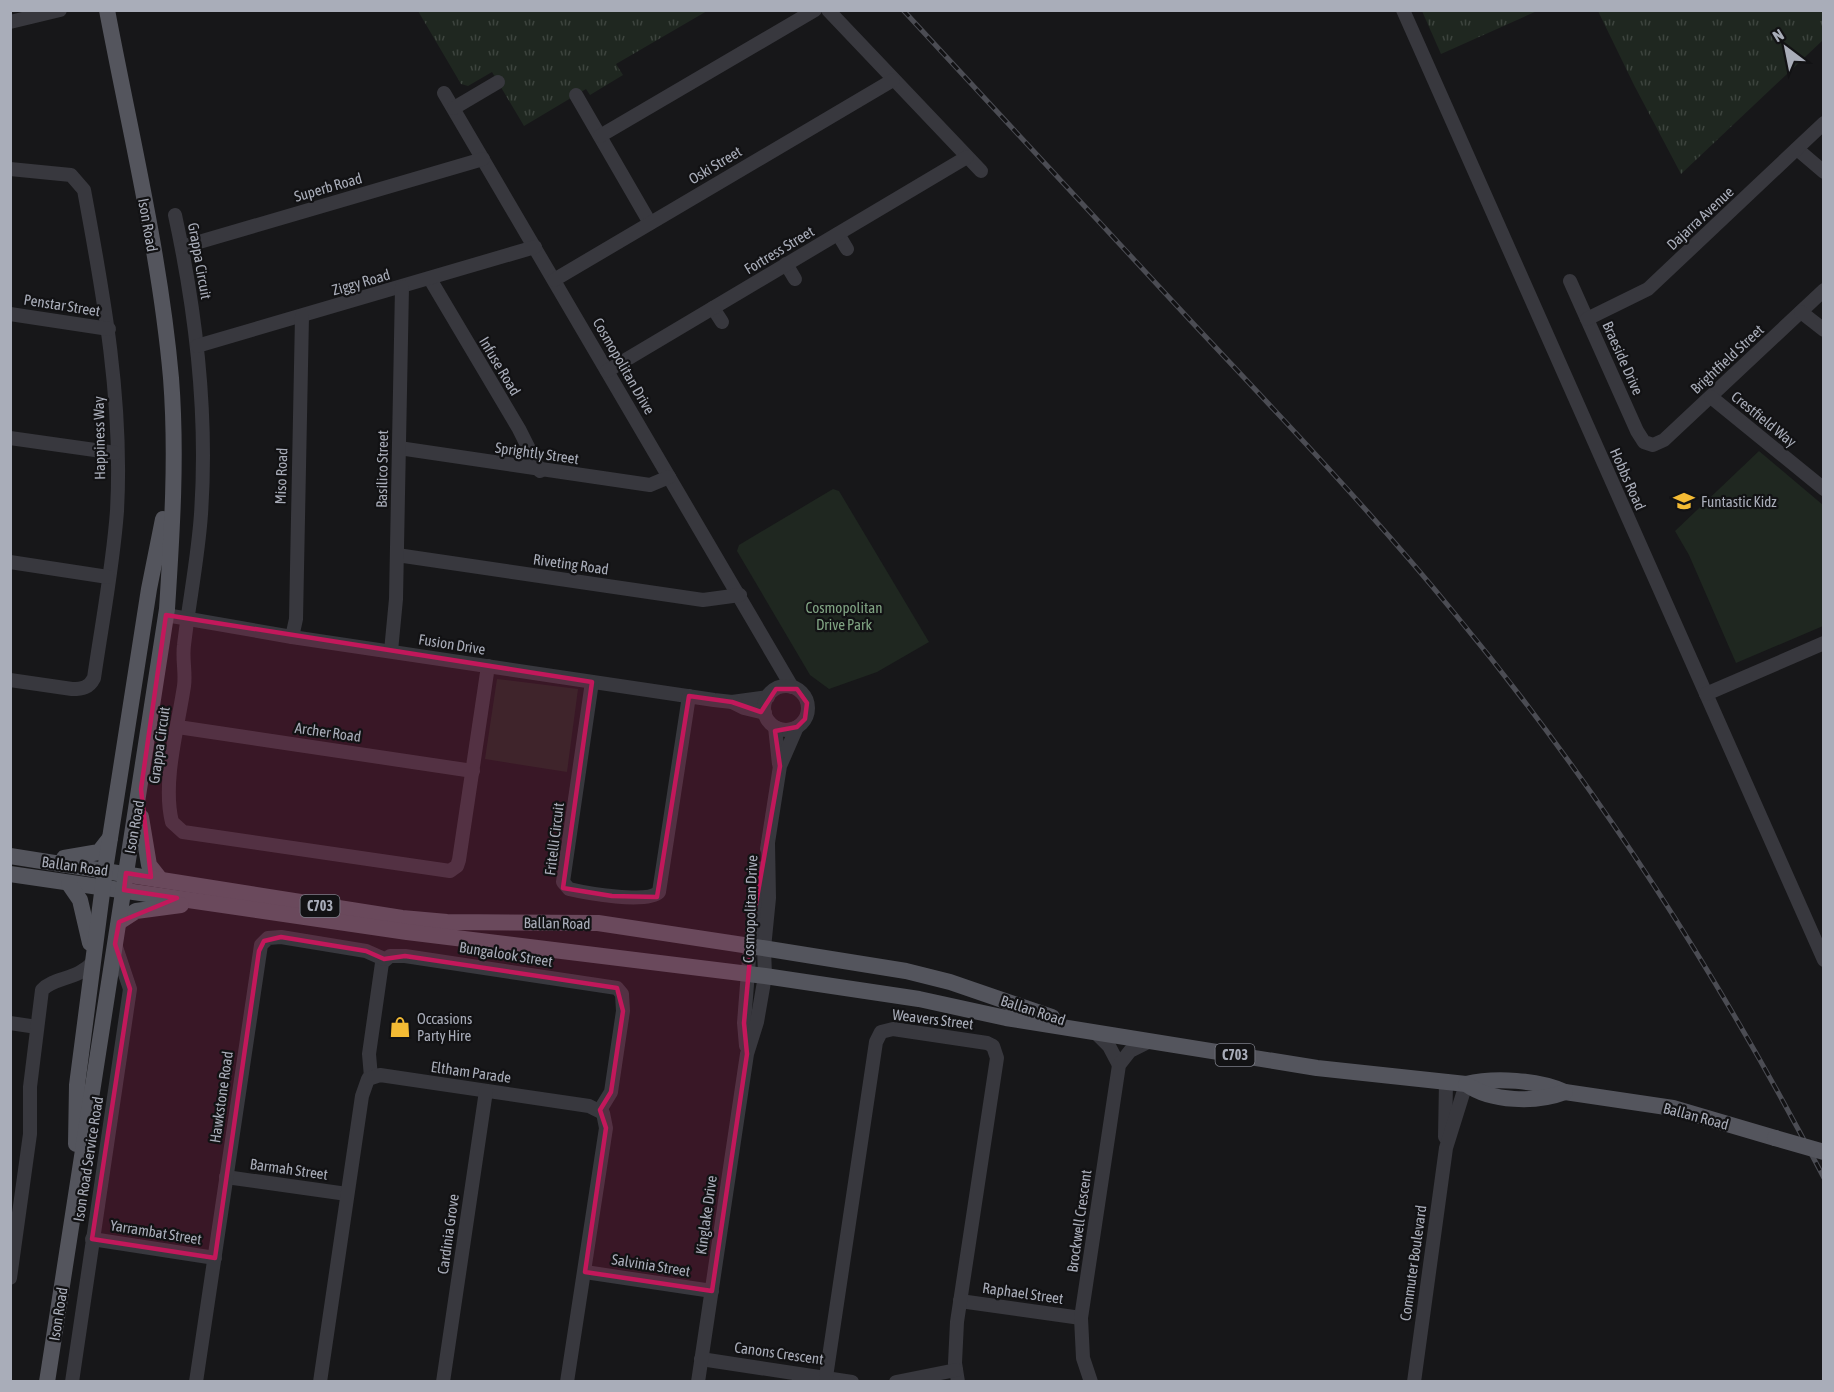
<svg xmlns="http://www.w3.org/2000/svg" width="1834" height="1392" font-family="'Asap Condensed',sans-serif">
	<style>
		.grass { fill: url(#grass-tufts) }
		.park { fill: #1f2720 }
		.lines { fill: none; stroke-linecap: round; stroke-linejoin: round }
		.minor { stroke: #38383e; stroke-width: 14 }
		.major { stroke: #54555d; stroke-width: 16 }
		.rail-casing { stroke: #4b4c53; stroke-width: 5 }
		.rail { stroke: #121214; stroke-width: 3; stroke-dasharray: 9; stroke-linecap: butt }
		.major-bridge { stroke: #54555d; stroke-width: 16 }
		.marked { fill: #c2185b; fill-opacity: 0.2; stroke: #c2185b; stroke-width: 4.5; stroke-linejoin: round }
		.labels { text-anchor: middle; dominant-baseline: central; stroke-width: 4.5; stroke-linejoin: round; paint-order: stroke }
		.shield { fill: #121214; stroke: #7c7e88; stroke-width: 1.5 }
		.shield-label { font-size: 14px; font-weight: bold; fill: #a9adb9 }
		.street-label { font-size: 15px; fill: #a9adb9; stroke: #121214 }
		.poi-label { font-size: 15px; fill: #a9adb9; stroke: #121214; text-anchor: start }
		.park-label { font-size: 15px; fill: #80a483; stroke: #121214 }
	</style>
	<defs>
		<pattern id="grass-tufts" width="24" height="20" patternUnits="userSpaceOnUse" patternTransform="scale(1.5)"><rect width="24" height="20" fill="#1f2720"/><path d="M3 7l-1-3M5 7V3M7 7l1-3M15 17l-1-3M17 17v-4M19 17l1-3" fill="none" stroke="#3d443e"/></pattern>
	</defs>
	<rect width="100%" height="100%" fill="#171719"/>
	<!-- grass -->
	<g class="grass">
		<polygon points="418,11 707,11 616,64 623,75 590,95 586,89 524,126 492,72 468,86 461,84"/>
		<polygon points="1422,11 1537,11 1441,54"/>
		<polygon points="1598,11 1823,11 1823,40 1681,174 1634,85"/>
	</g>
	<!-- park -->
	<g class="park">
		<polygon points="1759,451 1823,505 1823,626 1736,663 1689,555 1675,531"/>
		<polygon points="833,489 839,491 929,642 877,672 829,689 810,675 737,551 739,545"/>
		<polygon points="497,679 578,689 567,772 485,759"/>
	</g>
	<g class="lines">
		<!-- minor -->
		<g class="minor">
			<polyline points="828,10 981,171"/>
			<polyline points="1403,10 1824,960"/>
			<polyline points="10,22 60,10"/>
			<polyline points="444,93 792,687"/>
			<polyline points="576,95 650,223"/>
			<polyline points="454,108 498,82"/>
			<polyline points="600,136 815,10"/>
			<polyline points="1797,149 1824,172"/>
			<path d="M10,169L71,175L84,190C104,297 123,402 117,511C113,566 102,623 94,678C89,688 82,689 72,689L10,680"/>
			<path d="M175,215C196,312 208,414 201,514C198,558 189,602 184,645C182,659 186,673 184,686C178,727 162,782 172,822L183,832L450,871L457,866L459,860L488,666"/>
			<polyline points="838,234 847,249"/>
			<polyline points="182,247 483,159"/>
			<polyline points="786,264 795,279"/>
			<polyline points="430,279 519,429 540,471"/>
			<polyline points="554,280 893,80"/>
			<polyline points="1570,281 1637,431 1644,442 1653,445 1664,440 1824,290"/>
			<polyline points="713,308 722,322"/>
			<polyline points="1801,312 1824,330"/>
			<polyline points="10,314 109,329"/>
			<polyline points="1587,319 1648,289 1824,123"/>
			<polyline points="197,346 535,247"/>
			<polyline points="607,371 967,157"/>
			<polyline points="1711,397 1824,489"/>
			<polyline points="10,438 116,453"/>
			<polyline points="399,448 650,485 669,477"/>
			<polyline points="397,555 703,600 740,595"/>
			<polyline points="10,562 108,577"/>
			<polyline points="166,615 292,637 714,700 732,702 768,697"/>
			<polyline points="292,637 296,619 302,316"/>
			<polyline points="391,651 396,599 402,287"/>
			<path d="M592,682L563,882L569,889C586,893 647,904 659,892L689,696"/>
			<circle cx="786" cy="708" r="22"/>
			<polyline points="1706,694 1824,643"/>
			<polyline points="732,702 744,708 765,713"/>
			<polyline points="178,727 473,771"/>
			<polyline points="775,727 779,764"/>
			<polyline points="767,849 780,766 797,727"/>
			<polyline points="10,1023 37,1027"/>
			<polyline points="1095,1032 1109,1046 1119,1065"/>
			<polyline points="746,1046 744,1023 750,946 763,868"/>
			<polyline points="371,1077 369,1054 382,963 390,956 405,956 617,988 622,994 623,1011 611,1092 600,1110"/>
			<polyline points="1445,1137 1446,1082"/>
			<polyline points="226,1177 347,1194"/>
			<polyline points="92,1239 215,1258"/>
			<polyline points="585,1272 712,1291"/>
			<path d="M10,1278L30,1134V1087L42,990C54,977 78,980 93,962"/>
			<polyline points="960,1301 1081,1318"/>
			<polyline points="701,1359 852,1382"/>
			<polyline points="826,1377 876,1042 881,1032 893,1029 987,1043 993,1046 997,1058 957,1322 955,1363 958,1382"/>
			<polyline points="72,1382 130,989 115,944"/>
			<polyline points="196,1382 261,945 268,938 281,937 366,951 384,959"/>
			<polyline points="320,1382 362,1096 368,1079 380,1075 589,1106 603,1113 606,1128 567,1382"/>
			<polyline points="443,1382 486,1091"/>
			<polyline points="698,1382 747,1054 757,1022 765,976 764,948 769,898 768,843"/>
			<polyline points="896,1382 956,1370"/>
			<polyline points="1091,1382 1083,1358 1081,1318 1119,1065 1130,1051 1150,1041"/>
			<polyline points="1414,1382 1446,1148 1466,1084"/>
		</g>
		<!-- major -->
		<g class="major">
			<polyline points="141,817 149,865 160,879"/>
			<polyline points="10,856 402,918 447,922 598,923 750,946 906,971 950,982 1052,1017"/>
			<polyline points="64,858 99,852 110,838"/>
			<path d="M10,874L407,932L765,976L919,999L1006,1018L1317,1068L1466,1084C1495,1077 1538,1080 1565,1092L1673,1108L1775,1138"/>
			<polyline points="69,884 80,900 90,943"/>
			<polyline points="119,922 136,911 181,905"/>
			<path d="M1466,1084C1491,1102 1536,1103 1565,1092"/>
			<polyline points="76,1144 77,1085 105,870 149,589 163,519"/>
			<path d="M47,1382L167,609C172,532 177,455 171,378C160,254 130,132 107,10"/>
		</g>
		<defs>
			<path id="rail" d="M903,10C998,113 1094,216 1189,319C1279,415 1371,511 1455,614C1599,788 1720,978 1824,1178"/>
		</defs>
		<!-- rail casing -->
		<use href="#rail" class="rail-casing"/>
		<!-- rail -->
		<use href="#rail" class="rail"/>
		<!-- major-bridge -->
		<polyline class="major-bridge" points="1775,1138 1824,1152"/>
	</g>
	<!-- marked area -->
	<path class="marked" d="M166,615L592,682L563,888L612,896L657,897L689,696L732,702L761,712L776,689H797L807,703L805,719L797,727L775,731L780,766L754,915L744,1023L747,1054L712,1291L585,1272L606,1128L600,1110L611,1092L623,1011L617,988L405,956L384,959L366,951L281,937L264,941L259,951L215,1258L92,1239L130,989L115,944L119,922L177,898L124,890L126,873L151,877L141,789Z"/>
	<!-- icons -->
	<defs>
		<symbol id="school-bare" viewBox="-9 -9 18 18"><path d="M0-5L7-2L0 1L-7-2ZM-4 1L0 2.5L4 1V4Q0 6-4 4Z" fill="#f4bb34" stroke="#121214" stroke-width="2.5" paint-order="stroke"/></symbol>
		<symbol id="shop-bare" viewBox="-9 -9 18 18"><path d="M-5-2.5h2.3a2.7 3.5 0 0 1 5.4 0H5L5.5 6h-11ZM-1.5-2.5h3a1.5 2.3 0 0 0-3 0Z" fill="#f4bb34" stroke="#121214" stroke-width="2.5" paint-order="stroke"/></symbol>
	</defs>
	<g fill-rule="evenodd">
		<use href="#school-bare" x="1669" y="486" width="30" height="30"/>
		<use href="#shop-bare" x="385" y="1012" width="30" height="30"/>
	</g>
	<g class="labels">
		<!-- shield labels -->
		<g class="shield">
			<rect x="300.5" y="895" width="39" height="22" rx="4.5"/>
			<rect x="1215.5" y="1044" width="39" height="22" rx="4.5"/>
		</g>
		<g class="shield-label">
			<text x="320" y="906">C703</text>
			<text x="1235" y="1055">C703</text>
		</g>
		<!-- street labels -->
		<g class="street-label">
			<text transform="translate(715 165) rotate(-31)">Oski Street</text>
			<text transform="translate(328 187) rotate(-16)">Superb Road</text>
			<text transform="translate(1700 218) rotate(-43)">Dajarra Avenue</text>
			<text transform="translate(148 225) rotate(80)">Ison Road</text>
			<text transform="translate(779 250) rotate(-31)">Fortress Street</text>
			<text transform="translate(200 261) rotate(80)">Grappa Circuit</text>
			<text transform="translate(361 282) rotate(-16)">Ziggy Road</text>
			<text transform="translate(62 305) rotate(9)">Penstar Street</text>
			<text transform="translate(1623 358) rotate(66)">Braeside Drive</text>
			<text transform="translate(1727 359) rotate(-43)">Brightfield Street</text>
			<text transform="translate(500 366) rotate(59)">Infuse Road</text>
			<text transform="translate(624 366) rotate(60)">Cosmopolitan Drive</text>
			<text transform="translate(1764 419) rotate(39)">Crestfield Way</text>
			<text transform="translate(99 438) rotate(-91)">Happiness Way</text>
			<text transform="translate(537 453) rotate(8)">Sprightly Street</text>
			<text transform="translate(382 469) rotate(-89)">Basilico Street</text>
			<text transform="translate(281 476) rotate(-88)">Miso Road</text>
			<text transform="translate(1628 479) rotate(66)">Hobbs Road</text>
			<text transform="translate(571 564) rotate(8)">Riveting Road</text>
			<text transform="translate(452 644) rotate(9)">Fusion Drive</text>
			<text transform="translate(328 732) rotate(8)">Archer Road</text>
			<text transform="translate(159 745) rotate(-82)">Grappa Circuit</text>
			<text transform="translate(134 827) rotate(-80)">Ison Road</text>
			<text transform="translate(554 839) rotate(-83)">Fritelli Circuit</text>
			<text transform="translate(75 866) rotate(8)">Ballan Road</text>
			<text transform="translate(750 909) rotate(-88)">Cosmopolitan Drive</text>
			<text transform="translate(557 923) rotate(1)">Ballan Road</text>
			<text transform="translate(506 954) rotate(9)">Bungalook Street</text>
			<text transform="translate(1033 1010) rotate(18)">Ballan Road</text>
			<text transform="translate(933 1019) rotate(7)">Weavers Street</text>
			<text transform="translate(471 1072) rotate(8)">Eltham Parade</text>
			<text transform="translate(221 1097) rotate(-82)">Hawkstone Road</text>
			<text transform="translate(1696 1116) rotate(15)">Ballan Road</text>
			<text transform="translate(88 1159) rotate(-81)">Ison Road Service Road</text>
			<text transform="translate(289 1169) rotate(8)">Barmah Street</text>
			<text transform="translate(706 1215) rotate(-82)">Kinglake Drive</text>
			<text transform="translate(1079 1221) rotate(-82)">Brockwell Crescent</text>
			<text transform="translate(156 1232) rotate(9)">Yarrambat Street</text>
			<text transform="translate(448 1234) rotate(-82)">Cardinia Grove</text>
			<text transform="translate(1413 1263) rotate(-82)">Commuter Boulevard</text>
			<text transform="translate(651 1265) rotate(9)">Salvinia Street</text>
			<text transform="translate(1023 1293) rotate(8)">Raphael Street</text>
			<text transform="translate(58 1314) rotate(-81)">Ison Road</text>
			<text transform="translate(779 1353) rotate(8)">Canons Crescent</text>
		</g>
		<!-- poi labels -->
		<g class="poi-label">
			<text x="1701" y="501">Funtastic Kidz</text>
			<text x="417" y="1018">Occasions<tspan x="417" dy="17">Party Hire</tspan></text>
		</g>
		<!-- park labels -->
		<g class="park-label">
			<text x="844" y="607">Cosmopolitan<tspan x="844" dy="17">Drive Park</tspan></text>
		</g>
	</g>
	<!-- border -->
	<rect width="1834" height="1392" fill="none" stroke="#a9adb9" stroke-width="24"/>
	<!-- north arrow -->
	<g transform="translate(1786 48) rotate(328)" stroke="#121214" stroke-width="4.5" paint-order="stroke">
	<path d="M0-4.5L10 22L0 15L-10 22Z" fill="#a9adb9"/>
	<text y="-9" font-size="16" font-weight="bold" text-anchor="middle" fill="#a9adb9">N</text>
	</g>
</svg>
